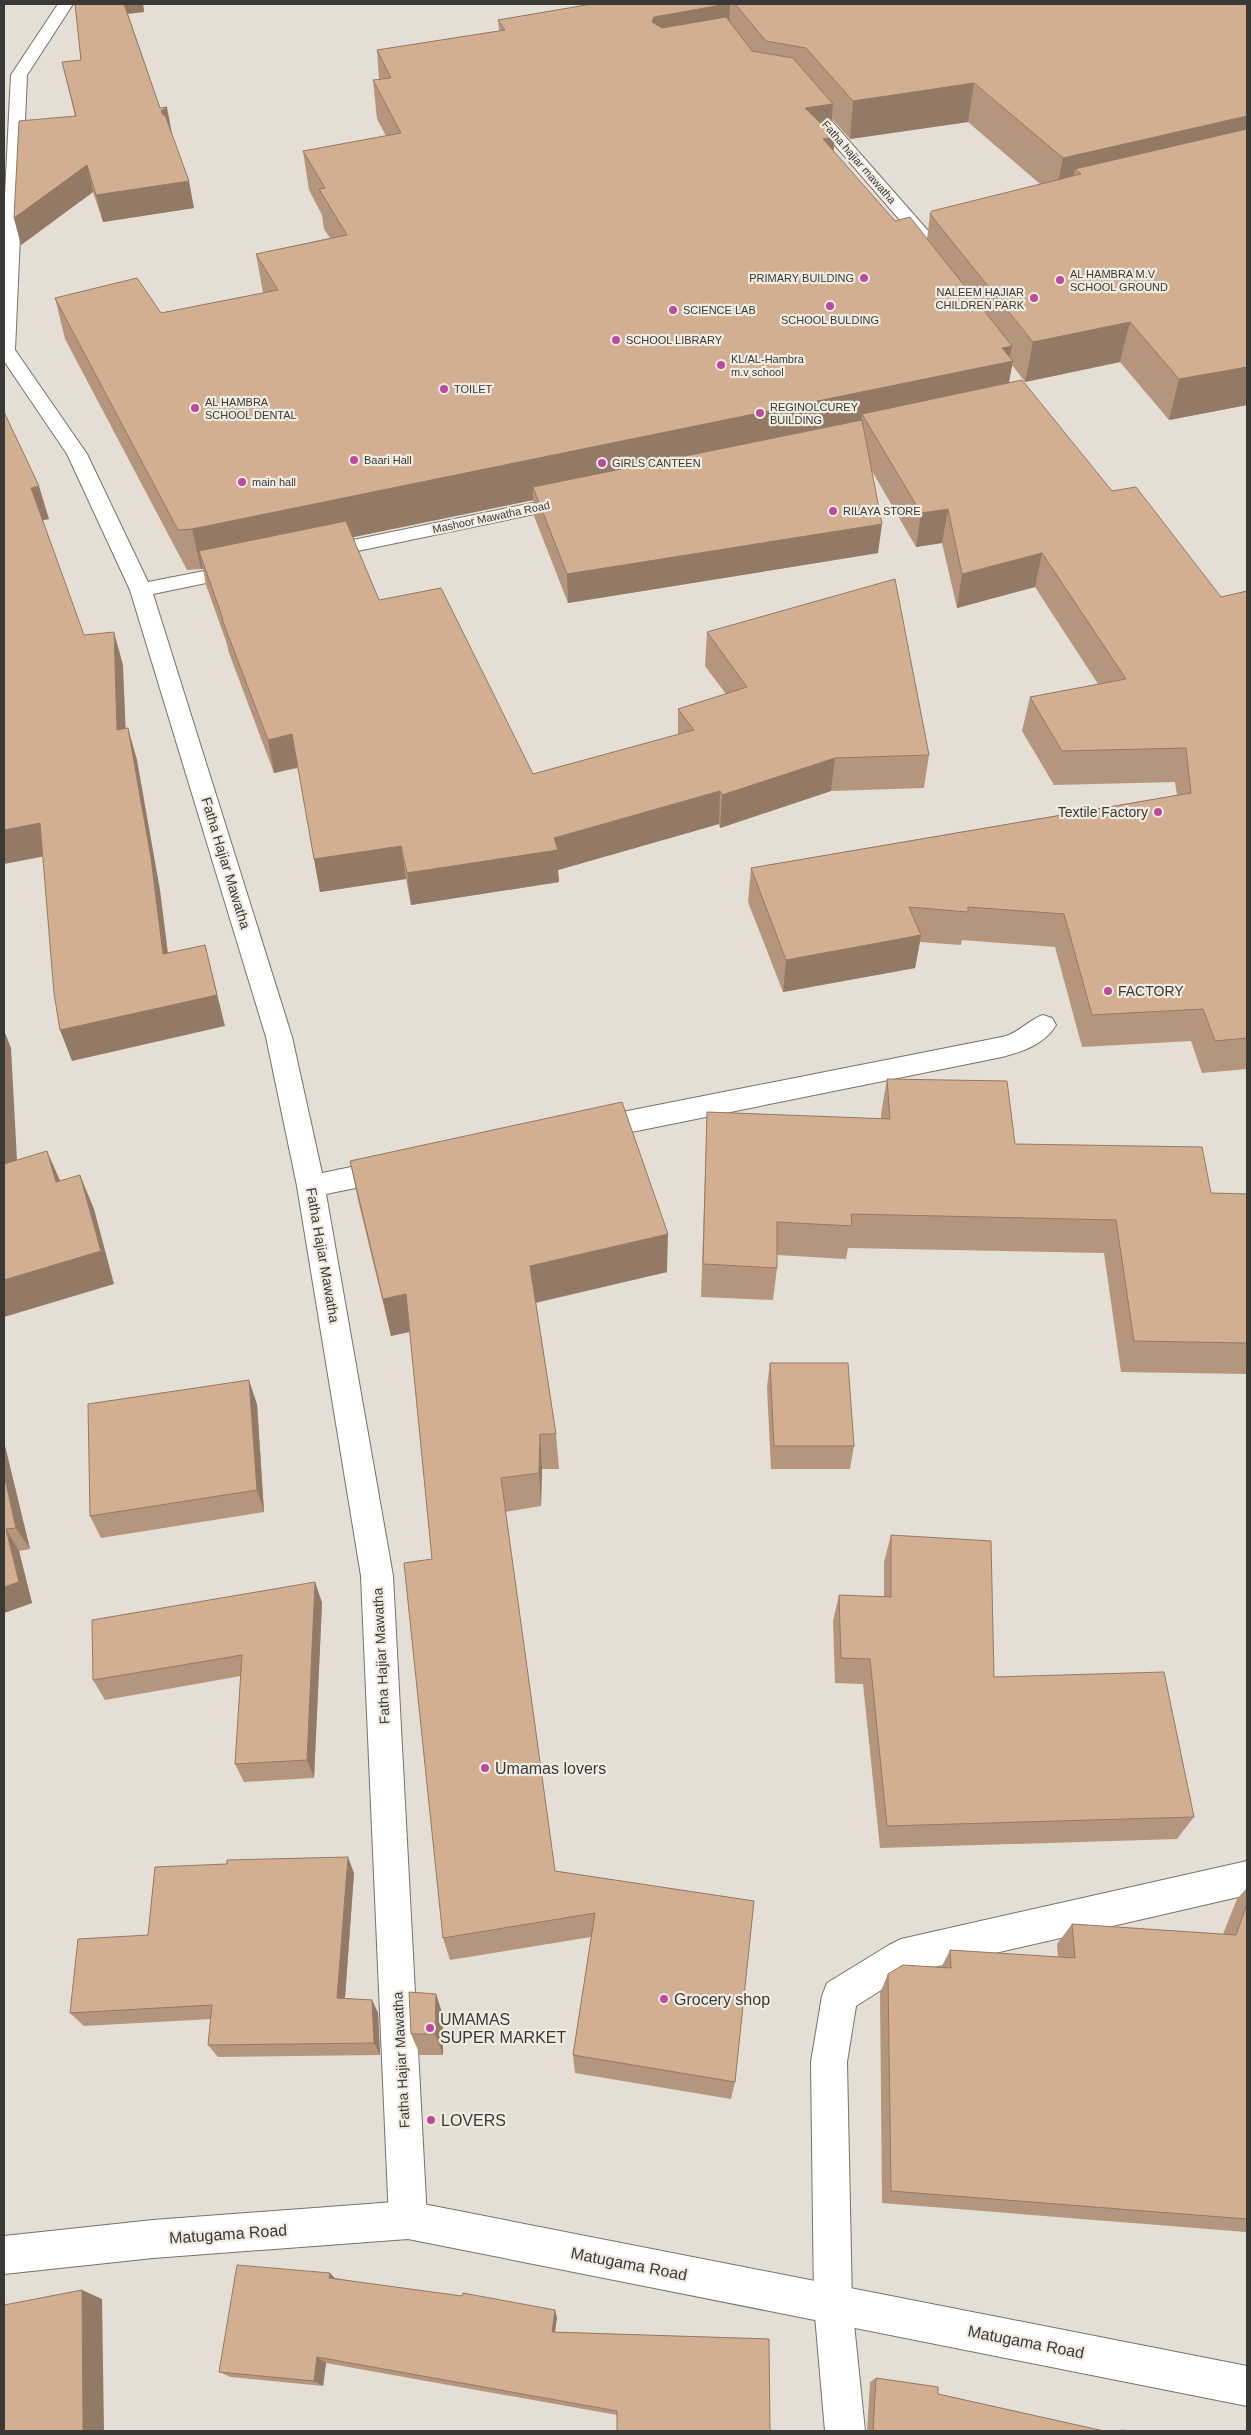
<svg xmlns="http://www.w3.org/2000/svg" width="1251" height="2435" font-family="Helvetica,sans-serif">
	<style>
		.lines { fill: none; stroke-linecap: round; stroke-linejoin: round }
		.minor-casing { stroke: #77736a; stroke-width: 2 }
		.major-casing { stroke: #77736a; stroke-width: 2 }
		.minor { fill: #fff; fill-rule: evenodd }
		.major { fill: #fff; fill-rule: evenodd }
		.wall { fill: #b5967d; fill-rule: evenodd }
		.shaded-wall { fill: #937a66 }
		.building { fill: #d2af91; stroke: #937a66 }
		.poi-dot { fill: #be49a1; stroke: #f1ece1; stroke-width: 2 }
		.labels { text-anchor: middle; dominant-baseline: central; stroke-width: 4.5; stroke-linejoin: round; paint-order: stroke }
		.far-street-label { font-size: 11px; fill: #3b3935; stroke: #f1ece1 }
		.far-poi-label { font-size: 11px; fill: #3b3935; stroke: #f1ece1; text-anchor: start }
		.poi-label { font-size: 14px; fill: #3b3935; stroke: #f1ece1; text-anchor: end }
		.street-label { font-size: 14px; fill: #3b3935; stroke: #f1ece1 }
		.near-poi-label { font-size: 16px; fill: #3b3935; stroke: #f1ece1; text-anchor: start }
		.near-street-label { font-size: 16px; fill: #3b3935; stroke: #f1ece1 }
	</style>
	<rect width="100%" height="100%" fill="#e4ded4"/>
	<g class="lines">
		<defs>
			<g id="minor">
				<polygon points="58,4 73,4 27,75 15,350 87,454 148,582 240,564 247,565 250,570 247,575 240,576 153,594 292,1037 322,1173 390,1159 400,1162 404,1170 400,1178 390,1181 326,1194 393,1576 427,2220 421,2233 408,2239 395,2233 389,2220 361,1576 297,1186 266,1037 130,590 67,454 4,361 4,215 11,75"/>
				<polygon points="807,98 813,100 930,233 933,237 930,241 918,241 801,106 799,103 801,100"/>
				<polygon points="571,495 578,497 581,501 578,505 319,559 312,558 309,553 312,548 319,547"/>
				<path d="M1043,1015L1052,1018L1056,1025C1045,1044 1022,1052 1002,1057L592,1140L583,1136L579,1129L583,1122L592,1118L1002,1037C1018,1034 1028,1020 1043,1015Z"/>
				<polygon points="1247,1861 1247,1895 908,1973 856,2006 847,2062 852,2304 865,2431 825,2431 814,2304 811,2062 822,1996 827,1983 889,1945 901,1939"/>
			</g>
			<polygon id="major" points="408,2201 1247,2366 1247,2406 408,2239 153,2258 4,2274 4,2236 153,2220"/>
		</defs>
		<!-- minor casing -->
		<use href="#minor" class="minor-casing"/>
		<!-- major casing -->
		<use href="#major" class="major-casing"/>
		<!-- minor -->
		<use href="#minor" class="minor"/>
		<!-- major -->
		<use href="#major" class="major"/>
	</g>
	<!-- wall -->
	<g class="wall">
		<polygon points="75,4 143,4 144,12 128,14 160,108 171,131 194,208 103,222 93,192 21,245 14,218 75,116 62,62 81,60"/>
		<path d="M592,4H1247V405L1169,420L1120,362L1025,382L1012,365L1009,383L1112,491L1221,597L1247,591V1069L1202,1073L1191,1041L1082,1047L1055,947L962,940L961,945L920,942L915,968L783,992L748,902L751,868L1177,795L1175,782L1054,785L1022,731L1030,697L1098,684L1035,587L957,608L942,543L916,547L872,471L878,553L568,603L534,516L533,500L352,537L379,600L533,774L678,735V709L726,694L705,666L707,632L929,755L924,788L831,791L720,828L719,824L558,870L559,882L411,905L406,879L320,892L298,768L274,773L229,653L226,641L206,585L203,569L187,570L65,339L55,298L161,313L263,293L256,254L330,238L324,229L322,215L309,190L303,151L386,136L377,119L373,80H379L377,50L499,31L498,20ZM832,119L850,139L968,122L1040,184L930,214L927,239L895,221L833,151L835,137L831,133Z"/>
		<polygon points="887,1079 1015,1144 1211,1193 1247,1194 1247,1374 1121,1372 1104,1253 848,1248 846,1259 777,1255 777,1268 773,1300 701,1297 706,1146 707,1112 881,1119 881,1114"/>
		<polygon points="350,1161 667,1272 536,1303 556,1434 559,1469 542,1469 541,1506 505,1512 555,1871 754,1901 735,2082 731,2099 575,2073 573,2055 591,1937 450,1960 443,1938 432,1559 410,1332 391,1336 358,1200"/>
		<polygon points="770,1363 854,1446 850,1469 771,1469 767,1387"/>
		<polygon points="257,1404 264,1512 101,1538 90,1516"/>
		<polygon points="4,1442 30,1549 19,1551 32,1603 4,1613"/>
		<polygon points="891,1535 994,1677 1194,1817 1177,1839 880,1848 863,1684 835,1683 833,1621 839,1595 884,1597 884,1562"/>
		<polygon points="315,1582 322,1603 314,1778 244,1782 235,1764 241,1676 105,1700 93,1680"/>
		<polygon points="227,1864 354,1873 345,1998 372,2000 378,2013 380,2055 218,2057 208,2045 211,2019 84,2026 70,2013 148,1935"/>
		<polygon points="1247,1888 1247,2239 1246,2232 882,2203 880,1993 888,1974 941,1968 950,1950 1058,1957 1057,1944 1072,1924 1223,1934 1237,1899"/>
		<polygon points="436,1994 443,2016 443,2055 420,2055 411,2034"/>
		<polygon points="336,2278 557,2317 555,2332 769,2339 617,2415 326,2363 323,2386 231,2377 219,2372"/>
		<polygon points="876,2378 938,2394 1104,2431 867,2431 870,2382"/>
	</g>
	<!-- shaded-wall -->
	<g class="shaded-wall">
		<polygon points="122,4 143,4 144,12 124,14"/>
		<polygon points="727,4 730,4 729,41 653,55 652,22 654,17"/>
		<polygon points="974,83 968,122 850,139 853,101"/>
		<polygon points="833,104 830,138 835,137 831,176 805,108"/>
		<polygon points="167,107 172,134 161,111"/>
		<polygon points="1247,116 1247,153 1081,174 1075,169 1070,194 1055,198 1063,158"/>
		<polygon points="4,143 5,150 4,205"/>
		<polygon points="87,165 93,192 21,245 14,218"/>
		<polygon points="189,181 194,208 103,222 96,195"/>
		<polygon points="1130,322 1120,362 1025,382 1033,342"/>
		<polygon points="1012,346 1009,361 1013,361 1005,401 862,414 861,431 533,487 533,500 205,568 199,551 203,569 201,569 192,529"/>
		<polygon points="1247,367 1247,405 1169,420 1179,379"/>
		<polygon points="39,486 49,519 40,521 31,488"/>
		<polygon points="948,509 942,543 916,547 921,513"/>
		<polygon points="882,524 878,553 568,603 567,574"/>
		<polygon points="1042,553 1035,587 957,608 962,574"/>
		<polygon points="114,632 123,665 127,762 117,730"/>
		<polygon points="128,728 137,760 160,890 172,985 163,954"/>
		<polygon points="292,734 298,767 274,773 268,740"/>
		<polygon points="835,758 831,791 720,828 722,795"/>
		<polygon points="720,791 719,824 558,870 559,882 411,905 407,873 554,838"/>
		<polygon points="40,823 51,855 4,864 4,830"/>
		<polygon points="401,846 406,879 320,892 314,859"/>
		<polygon points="921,935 915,968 783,992 786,960"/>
		<polygon points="205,945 225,1026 72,1061 60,1030"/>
		<polygon points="4,1030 11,1048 19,1198 4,1164"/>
		<polygon points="47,1151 62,1185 56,1182"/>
		<polygon points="80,1175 94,1209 114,1284 4,1317 4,1280"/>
		<polygon points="668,1234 667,1272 533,1303 530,1266"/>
		<polygon points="406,1294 412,1331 391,1336 383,1299"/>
		<polygon points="249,1380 257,1404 264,1512 257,1490"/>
		<polygon points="540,1434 542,1469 541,1506 539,1473"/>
		<polygon points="4,1442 30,1549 16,1528 4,1474"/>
		<polygon points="6,1529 19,1551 32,1603 4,1613"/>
		<polygon points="315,1582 322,1603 314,1778 307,1760"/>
		<polygon points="348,1857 354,1873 344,2011 337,1998"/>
		<polygon points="436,1994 443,2016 443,2055 435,2034"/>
		<polygon points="372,2000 378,2013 380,2055 374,2043"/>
		<polygon points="330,2273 338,2281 329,2278"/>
		<polygon points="82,2290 102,2299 104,2431 83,2431"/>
		<polygon points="555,2310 557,2317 554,2338 552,2332"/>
		<polygon points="317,2357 326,2363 323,2386 314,2381"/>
	</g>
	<!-- building -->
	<g class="building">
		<polygon points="75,4 124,4 160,108 167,107 161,111 163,115 165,115 189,181 96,195 87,165 14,218 19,121 76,116 62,62 81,60"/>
		<polygon points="592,4 727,4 654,17 652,22 662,28 726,17 752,51 793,58 833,104 805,108 835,137 823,139 895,221 910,217 1012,346 1002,348 1013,361 192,529 178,530 55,298 137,278 161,313 278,290 256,254 347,235 319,189 325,188 303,151 401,133 373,80 391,78 377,50 505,30 498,20"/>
		<polygon points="732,4 1247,4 1247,116 1063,158 974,83 853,101 806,48 766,41 736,5"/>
		<polygon points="1247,129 1247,367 1179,379 1130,322 1033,342 930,214 932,211 1081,174 1075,169"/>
		<polygon points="1022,380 1112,491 1136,487 1221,597 1247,591 1247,1038 1215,1041 1203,1009 1092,1015 1064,914 968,907 968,912 909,907 921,935 786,960 751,868 1191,793 1186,748 1062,751 1030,697 1126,679 1042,553 962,574 948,509 921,513 862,414"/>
		<polygon points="4,412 39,486 31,488 84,635 114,632 117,730 128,728 151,858 163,954 205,945 217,995 60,1030 54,993 40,823 4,830"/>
		<polygon points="862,420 882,524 567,574 533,487"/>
		<polygon points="346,521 379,600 441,588 533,774 694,730 678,709 747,687 707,632 895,579 929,755 835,758 722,795 720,791 554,838 558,850 407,873 401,846 314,859 292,734 268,740 222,619 223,619 199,551"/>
		<polygon points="887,1079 1007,1081 1015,1144 1202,1147 1211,1193 1247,1194 1247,1343 1134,1341 1116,1220 851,1214 852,1226 777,1222 777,1268 703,1264 707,1112 890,1119"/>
		<polygon points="622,1102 668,1234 530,1266 556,1434 540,1434 539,1473 501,1478 555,1871 754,1901 735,2082 573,2055 595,1913 443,1938 404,1563 432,1559 406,1294 383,1299 350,1161"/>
		<polygon points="47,1151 56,1182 80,1175 101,1251 4,1280 4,1161 4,1164"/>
		<polygon points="770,1363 848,1363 854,1446 774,1446"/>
		<polygon points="249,1380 257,1490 90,1516 88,1404"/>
		<polygon points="4,1474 16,1528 6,1529 19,1582 4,1587"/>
		<polygon points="891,1535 991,1541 994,1677 1164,1672 1194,1817 887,1826 870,1659 841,1658 839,1595 891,1597"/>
		<polygon points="315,1582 307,1760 235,1764 242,1655 93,1680 92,1620"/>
		<polygon points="348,1857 337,1998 372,2000 374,2043 208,2045 212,2005 70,2013 78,1939 148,1935 155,1867 227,1864 227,1860"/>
		<polygon points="1247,1904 1247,2219 891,2191 888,1974 903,1965 951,1968 950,1950 1075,1958 1072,1924 1236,1935"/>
		<polygon points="409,1992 436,1994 435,2034 411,2034"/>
		<polygon points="237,2265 330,2273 329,2278 462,2296 463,2293 555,2310 552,2332 769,2339 770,2431 617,2431 617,2411 317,2357 314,2381 219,2372"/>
		<polygon points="82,2290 83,2431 4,2431 4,2305"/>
		<polygon points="876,2378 938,2387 938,2394 1104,2431 873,2431"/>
		<polygon points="1121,2430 1131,2431 1121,2431"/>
	</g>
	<!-- markers -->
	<g class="poi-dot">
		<circle cx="864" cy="278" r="5"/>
		<circle cx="1060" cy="280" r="5"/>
		<circle cx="1034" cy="298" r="5"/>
		<circle cx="830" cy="306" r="5"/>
		<circle cx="673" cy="310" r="5"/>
		<circle cx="616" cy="340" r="5"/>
		<circle cx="721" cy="365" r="5"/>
		<circle cx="444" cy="389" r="5"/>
		<circle cx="195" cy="408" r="5"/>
		<circle cx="760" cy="413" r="5"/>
		<circle cx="354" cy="460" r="5"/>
		<circle cx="602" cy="463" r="5"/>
		<circle cx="242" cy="482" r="5"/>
		<circle cx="833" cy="511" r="5"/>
		<circle cx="1158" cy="812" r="5"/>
		<circle cx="1108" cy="991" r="5"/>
		<circle cx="485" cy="1768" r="5"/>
		<circle cx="664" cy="1999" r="5"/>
		<circle cx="430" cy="2028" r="5"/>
		<circle cx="431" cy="2120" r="5"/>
	</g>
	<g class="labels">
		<!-- far-street labels -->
		<g class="far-street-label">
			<text transform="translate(859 162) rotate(49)">Fatha hajiar mawatha</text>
			<text transform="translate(491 517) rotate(-12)">Mashoor Mawatha Road</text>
		</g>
		<!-- far-poi labels -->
		<g class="far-poi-label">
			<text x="1070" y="274">AL HAMBRA M.V<tspan x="1070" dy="13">SCHOOL GROUND</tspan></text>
			<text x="854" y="278" text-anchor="end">PRIMARY BUILDING</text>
			<text x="1024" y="292" text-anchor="end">NALEEM HAJIAR<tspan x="1024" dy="13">CHILDREN PARK</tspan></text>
			<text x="683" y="310">SCIENCE LAB</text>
			<text x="830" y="320" text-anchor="middle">SCHOOL BULDING</text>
			<text x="626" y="340">SCHOOL LIBRARY</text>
			<text x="731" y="359">KL/AL-Hambra<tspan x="731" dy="13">m.v school</tspan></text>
			<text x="454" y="389">TOILET</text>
			<text x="205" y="402">AL HAMBRA<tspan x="205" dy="13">SCHOOL DENTAL</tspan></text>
			<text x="770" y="407">REGINOLCUREY<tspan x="770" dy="13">BUILDING</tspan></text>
			<text x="364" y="460">Baari Hall</text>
			<text x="612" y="463">GIRLS CANTEEN</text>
			<text x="252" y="482">main hall</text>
			<text x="843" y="511">RILAYA STORE</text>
		</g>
		<!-- poi labels -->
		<g class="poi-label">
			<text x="1148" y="812">Textile Factory</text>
			<text x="1118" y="991" text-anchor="start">FACTORY</text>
		</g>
		<!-- street labels -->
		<g class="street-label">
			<text transform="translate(226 863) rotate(73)">Fatha Hajiar Mawatha</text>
			<text transform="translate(323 1255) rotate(80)">Fatha Hajiar Mawatha</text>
			<text transform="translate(381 1656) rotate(-93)">Fatha Hajiar Mawatha</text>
			<text transform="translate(401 2060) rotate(-93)">Fatha Hajiar Mawatha</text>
		</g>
		<!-- near-poi labels -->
		<g class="near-poi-label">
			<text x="495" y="1768">Umamas lovers</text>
			<text x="674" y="1999">Grocery shop</text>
			<text x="440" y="2019">UMAMAS<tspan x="440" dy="18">SUPER MARKET</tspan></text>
			<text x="441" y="2120">LOVERS</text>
		</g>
		<!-- near-street labels -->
		<g class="near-street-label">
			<text transform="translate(228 2234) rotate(-4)">Matugama Road</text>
			<text transform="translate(629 2264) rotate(11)">Matugama Road</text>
			<text transform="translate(1026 2342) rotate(11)">Matugama Road</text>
		</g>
	</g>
	<!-- border -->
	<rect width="1251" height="2435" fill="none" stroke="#3b3935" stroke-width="10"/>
</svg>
